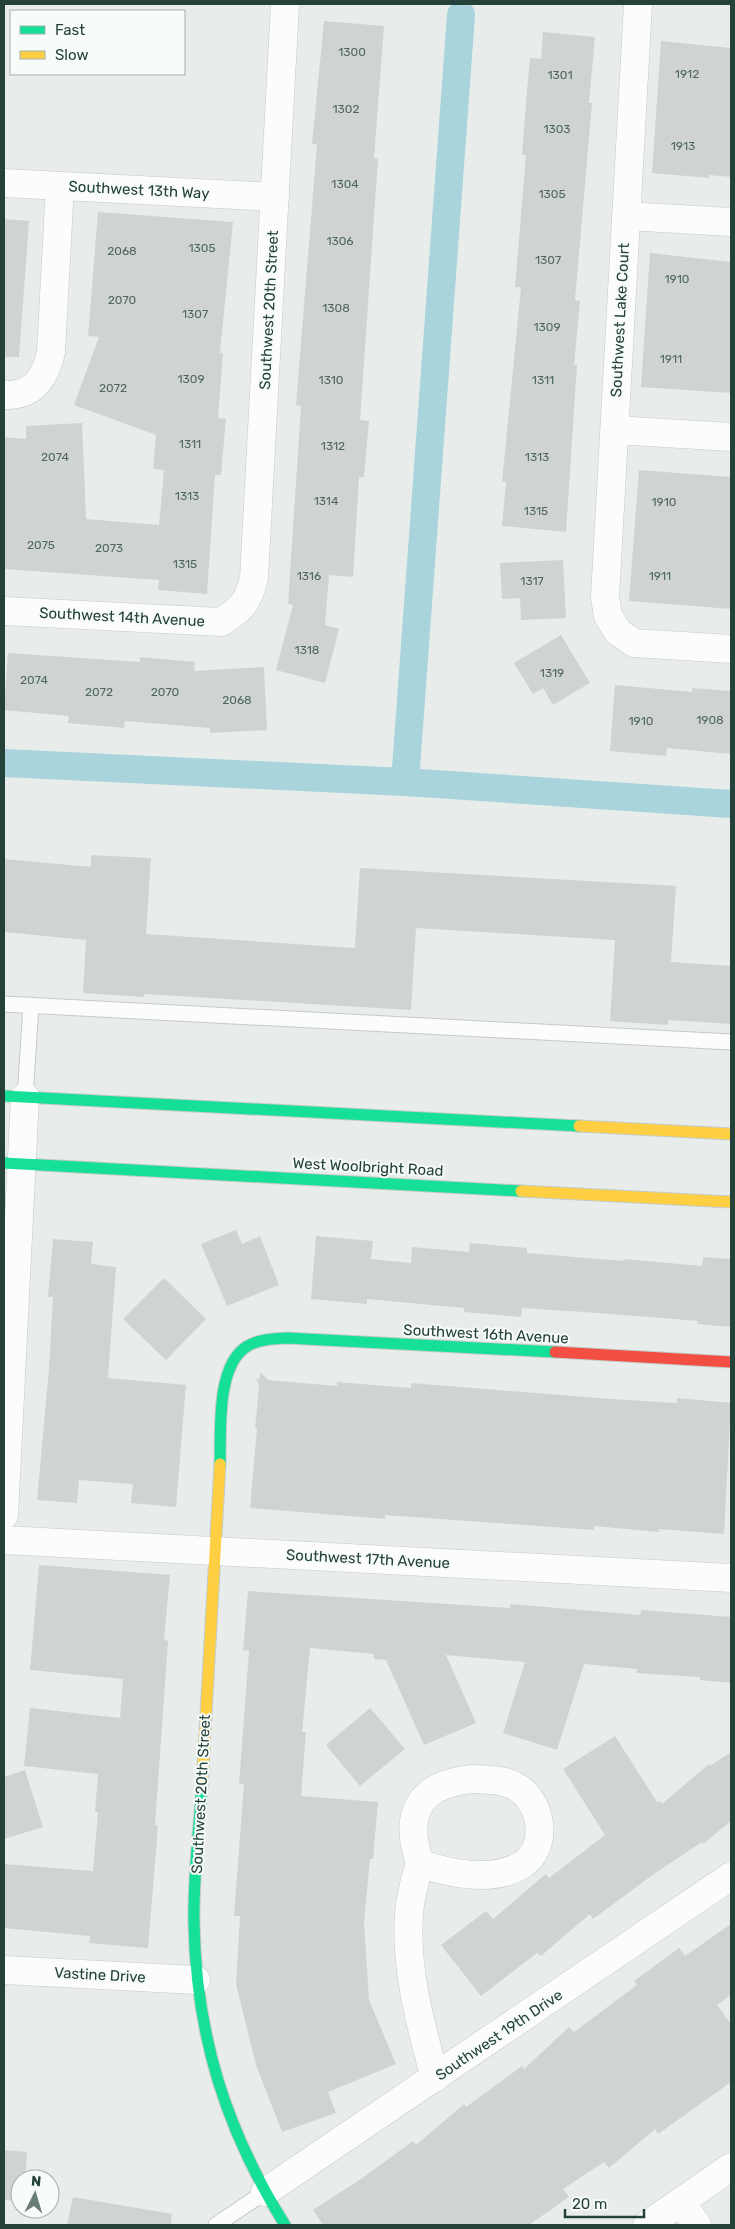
<svg xmlns="http://www.w3.org/2000/svg" width="735" height="2229" font-family="Rubik,sans-serif">
	<style>
		.lines { fill: none; stroke-linecap: round; stroke-linejoin: round }
		.canal { stroke: #a9d4db; stroke-width: 28 }
		.building { fill: #cfd4d2 }
		.lane-casing { stroke: #c5cac8; stroke-width: 17 }
		.street-casing { stroke: #c5cac8; stroke-width: 29 }
		.fast-casing { stroke: #c3cbc8; stroke-width: 13 }
		.slow-casing { stroke: #c3cbc8; stroke-width: 13 }
		.jam-casing { stroke: #c3cbc8; stroke-width: 13 }
		.lane { stroke: #fcfcfc; stroke-width: 15 }
		.street { stroke: #fcfcfc; stroke-width: 28 }
		.fast { stroke: #16e098; stroke-width: 11 }
		.slow { stroke: #ffcf43; stroke-width: 11 }
		.jam { stroke: #f24e42; stroke-width: 11 }
		.labels { text-anchor: middle; dominant-baseline: central; stroke-width: 4; stroke-linejoin: round; paint-order: stroke }
		.number-label { font-size: 12px; fill: #506761 }
		.street-label { font-size: 15px; fill: #24423a; stroke: #f7fbf9 }
	</style>
	<rect width="100%" height="100%" fill="#e8edeb"/>
	<g class="lines">
		<!-- canal -->
		<g class="canal">
			<polyline points="4,763 405,782 731,804"/>
			<polyline points="405,782 461,15"/>
		</g>
	</g>
	<!-- building -->
	<g class="building">
		<polygon points="324,21 384,26 374,158 378,159 360,420 369,421 364,477 359,477 353,577 329,575 325,625 339,629 325,683 276,670 293,605 288,604 301,406 296,405 317,144 312,144"/>
		<polygon points="543,32 595,37 589,103 592,103 575,300 580,301 574,365 577,365 566,532 502,526 506,482 502,482 521,287 515,287 526,155 522,155 527,90 530,58 541,59"/>
		<polygon points="661,41 731,48 731,177 709,175 709,178 652,173"/>
		<polygon points="98,212 233,222 220,353 223,353 218,418 226,419 221,475 215,475 207,594 158,590 159,580 4,569 4,437 26,439 26,426 82,423 86,519 159,525 164,470 153,469 156,435 74,405 99,337 88,336"/>
		<polygon points="4,219 29,221 19,357 4,357"/>
		<polygon points="650,253 731,262 731,393 641,387"/>
		<polygon points="639,470 731,477 731,609 629,601"/>
		<polygon points="563,560 566,618 521,620 520,598 502,599 500,563"/>
		<polygon points="561,635 590,683 553,705 543,688 533,694 514,663"/>
		<polygon points="8,653 140,662 140,657 195,662 194,671 264,667 267,730 210,733 210,728 125,721 124,728 68,723 69,716 4,710"/>
		<polygon points="615,685 692,692 692,688 731,691 731,754 667,748 666,756 610,751"/>
		<polygon points="91,855 151,858 146,934 355,948 360,868 676,886 671,962 731,966 731,1024 668,1020 668,1025 610,1021 615,940 416,928 411,1010 144,994 144,997 83,993 86,940 4,932 4,859 91,867"/>
		<polygon points="236,1230 242,1244 260,1236 279,1285 227,1306 201,1244"/>
		<polygon points="316,1236 373,1241 371,1259 411,1263 412,1247 469,1252 470,1243 527,1248 527,1253 624,1261 624,1259 702,1266 703,1257 731,1259 731,1327 697,1324 698,1321 599,1313 522,1308 521,1317 464,1312 464,1308 367,1299 367,1304 311,1299"/>
		<polygon points="53,1239 93,1242 91,1264 116,1267 108,1378 186,1385 176,1507 131,1503 133,1484 79,1480 77,1503 37,1500 49,1368 53,1297 48,1297"/>
		<polygon points="164,1278 206,1319 166,1360 123,1319"/>
		<polygon points="260,1372 268,1380 337,1386 337,1382 411,1388 411,1383 611,1399 677,1403 677,1398 731,1403 724,1534 659,1529 659,1532 594,1526 594,1530 385,1515 385,1519 250,1508 257,1429 255,1429 259,1386 256,1378 260,1379"/>
		<polygon points="39,1565 170,1575 164,1640 168,1641 155,1825 158,1826 148,1948 89,1943 90,1936 4,1928 4,1864 93,1871 98,1812 95,1812 98,1774 24,1766 30,1708 120,1718 123,1679 30,1670"/>
		<polygon points="248,1591 510,1608 510,1604 640,1615 641,1610 731,1617 731,1683 700,1680 700,1677 636,1673 637,1669 584,1664 557,1750 503,1733 525,1662 446,1655 476,1723 424,1745 386,1660 374,1659 374,1654 310,1648 302,1732 306,1732 301,1796 378,1802 373,1859 370,1859 364,1922 369,2000 396,2064 328,2092 336,2113 282,2132 256,2065 236,1984 240,1916 234,1916 244,1784 239,1784 249,1651 243,1650"/>
		<polygon points="370,1708 405,1749 360,1786 326,1745"/>
		<polygon points="615,1736 657,1802 660,1801 662,1804 709,1764 710,1766 731,1752 731,1821 703,1844 702,1842 654,1874 593,1919 590,1914 541,1956 537,1953 481,1996 441,1945 486,1911 493,1919 546,1874 549,1878 605,1835 563,1769"/>
		<polygon points="25,1770 43,1827 4,1839 4,1777"/>
		<polygon points="731,1924 731,1995 717,2005 731,2024 731,2082 658,2134 655,2129 609,2168 604,2162 563,2189 569,2197 529,2225 323,2225 313,2210 361,2179 413,2141 416,2145 464,2104 466,2107 522,2066 524,2069 569,2027 574,2032 637,1985 634,1981 679,1948 685,1956"/>
		<polygon points="4,2150 27,2152 25,2179 20,2179 20,2201 4,2200"/>
		<polygon points="73,2197 172,2214 171,2225 67,2225"/>
	</g>
	<g class="lines">
		<defs>
			<g id="lane">
				<polyline points="4,1004 731,1042"/>
				<polyline points="25,1097 31,1005"/>
				<polyline points="216,2225 265,2192"/>
			</g>
			<g id="street">
				<polyline points="638,4 605,597 608,616 618,632 634,643 731,649"/>
				<polyline points="4,183 275,197"/>
				<polyline points="626,216 731,222"/>
				<path d="M4,395C33,396 45,379 51,352L60,186"/>
				<polyline points="615,430 731,437"/>
				<path d="M4,611L221,622C242,609 248,602 254,578L285,4"/>
				<polyline points="4,1515 25,1097"/>
				<polyline points="4,1540 731,1578"/>
				<path d="M474,1779C488,1780 503,1779 515,1786C543,1801 550,1849 520,1866C491,1882 449,1874 420,1863C402,1812 421,1783 474,1779Z"/>
				<path d="M420,1863C415,1880 410,1897 409,1915C405,1970 421,2026 435,2078"/>
				<polyline points="4,1970 196,1980"/>
				<polyline points="265,2192 731,1876"/>
				<polyline points="681,2202 697,2225"/>
				<polyline points="647,2225 731,2167"/>
			</g>
			<g id="fast">
				<polyline points="4,1096 579,1126"/>
				<polyline points="4,1163 521,1191"/>
				<path d="M220,1464C221,1431 216,1367 246,1347C258,1339 273,1339 287,1338L555,1352"/>
				<path d="M202,1786C199,1831 193,1877 194,1923C196,2036 226,2130 285,2225"/>
			</g>
			<g id="slow">
				<polyline points="579,1126 731,1134"/>
				<polyline points="521,1191 731,1202"/>
				<polyline points="202,1786 220,1464"/>
			</g>
			<polyline id="jam" points="555,1352 731,1362"/>
		</defs>
		<!-- lane casing -->
		<use href="#lane" class="lane-casing"/>
		<!-- street casing -->
		<use href="#street" class="street-casing"/>
		<!-- fast casing -->
		<use href="#fast" class="fast-casing"/>
		<!-- slow casing -->
		<use href="#slow" class="slow-casing"/>
		<!-- jam casing -->
		<use href="#jam" class="jam-casing"/>
		<!-- lane -->
		<use href="#lane" class="lane"/>
		<!-- street -->
		<use href="#street" class="street"/>
		<!-- fast -->
		<use href="#fast" class="fast"/>
		<!-- slow -->
		<use href="#slow" class="slow"/>
		<!-- jam -->
		<use href="#jam" class="jam"/>
	</g>
	<g class="labels">
		<!-- number labels -->
		<g class="number-label">
			<text x="352" y="52">1300</text>
			<text x="687" y="74">1912</text>
			<text x="560" y="75">1301</text>
			<text x="346" y="109">1302</text>
			<text x="557" y="129">1303</text>
			<text x="683" y="146">1913</text>
			<text x="345" y="184">1304</text>
			<text x="552" y="194">1305</text>
			<text x="340" y="241">1306</text>
			<text x="202" y="248">1305</text>
			<text x="122" y="251">2068</text>
			<text x="548" y="260">1307</text>
			<text x="677" y="279">1910</text>
			<text x="122" y="300">2070</text>
			<text x="336" y="308">1308</text>
			<text x="195" y="314">1307</text>
			<text x="547" y="327">1309</text>
			<text x="671" y="359">1911</text>
			<text x="191" y="379">1309</text>
			<text x="331" y="380">1310</text>
			<text x="543" y="380">1311</text>
			<text x="113" y="388">2072</text>
			<text x="190" y="444">1311</text>
			<text x="333" y="446">1312</text>
			<text x="55" y="457">2074</text>
			<text x="537" y="457">1313</text>
			<text x="187" y="496">1313</text>
			<text x="326" y="501">1314</text>
			<text x="664" y="502">1910</text>
			<text x="536" y="511">1315</text>
			<text x="41" y="545">2075</text>
			<text x="109" y="548">2073</text>
			<text x="185" y="564">1315</text>
			<text x="309" y="576">1316</text>
			<text x="660" y="576">1911</text>
			<text x="532" y="581">1317</text>
			<text x="307" y="650">1318</text>
			<text x="552" y="673">1319</text>
			<text x="34" y="680">2074</text>
			<text x="99" y="692">2072</text>
			<text x="165" y="692">2070</text>
			<text x="237" y="700">2068</text>
			<text x="710" y="720">1908</text>
			<text x="641" y="721">1910</text>
		</g>
		<!-- street labels -->
		<g class="street-label">
			<text transform="translate(139 190) rotate(3)">Southwest 13th Way</text>
			<text transform="translate(269 310) rotate(-87)">Southwest 20th Street</text>
			<text transform="translate(620 320) rotate(-87)">Southwest Lake Court</text>
			<text transform="translate(122 617) rotate(3)">Southwest 14th Avenue</text>
			<text transform="translate(368 1167) rotate(3)">West Woolbright Road</text>
			<text transform="translate(486 1334) rotate(3)">Southwest 16th Avenue</text>
			<text transform="translate(368 1559) rotate(3)">Southwest 17th Avenue</text>
			<text transform="translate(201 1794) rotate(-87)">Southwest 20th Street</text>
			<text transform="translate(100 1975) rotate(3)">Vastine Drive</text>
			<text transform="translate(499 2035) rotate(-34)">Southwest 19th Drive</text>
		</g>
	</g>
	<!-- border -->
	<rect width="735" height="2229" fill="none" stroke="#24423a" stroke-width="10"/>
	<!-- legend -->
	<rect x="10" y="10" width="175" height="65" fill="#f7fbf9" stroke="#a3b1ad"/>
	<rect x="20" y="26" width="25" height="8" fill="#16e098" stroke="#a3b1ad"/>
	<text x="55" y="35" font-size="15" fill="#24423a">Fast</text>
	<rect x="20" y="51" width="25" height="8" fill="#ffcf43" stroke="#a3b1ad"/>
	<text x="55" y="60" font-size="15" fill="#24423a">Slow</text>
	<!-- north arrow -->
	<g transform="translate(35 2194) rotate(5)"><circle r="24" fill="#f7fbf9" stroke="#a3b1ad"/>
	<path d="M0-4L9 19L0 12L-9 19Z" fill="#697e78"/>
	<text y="-8" font-size="14" font-weight="bold" text-anchor="middle" fill="#24423a">N</text>
	</g>
	<!-- scale -->
	<path d="M565 2209v8h79v-8" fill="none" stroke="#24423a" stroke-width="2.5"/>
	<text x="572" y="2209" font-size="15" fill="#24423a" stroke="#f7fbf9" stroke-width="4" paint-order="stroke">20 m</text>
</svg>
